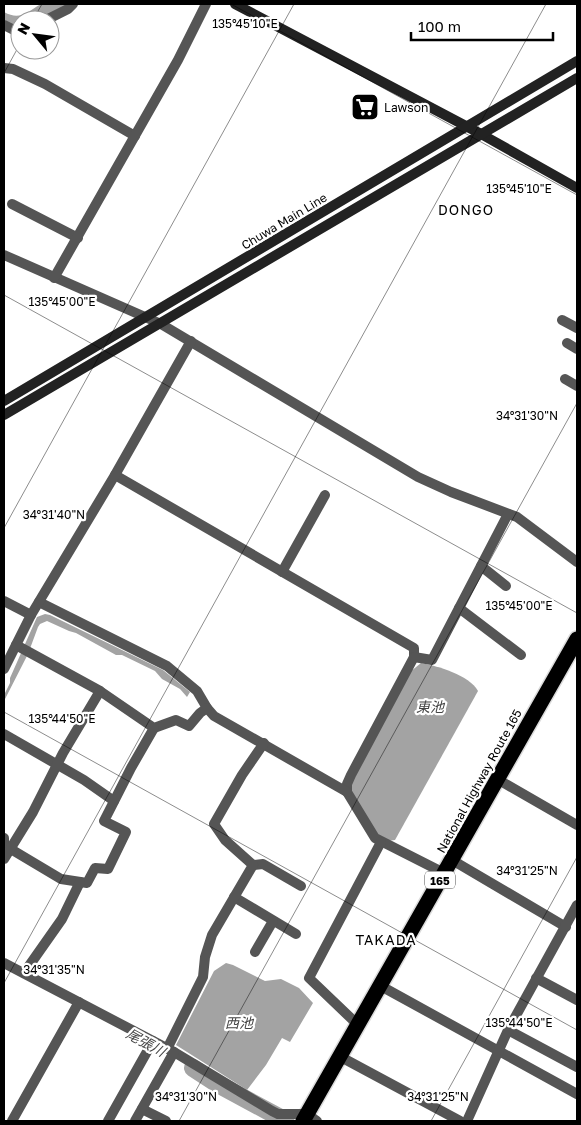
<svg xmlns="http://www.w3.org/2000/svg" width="581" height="1125" font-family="'Golos Text','Noto Sans JP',sans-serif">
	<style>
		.water { fill: #a3a3a3 }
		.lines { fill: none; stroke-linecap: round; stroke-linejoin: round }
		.river { stroke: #a3a3a3; stroke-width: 18 }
		.highway-casing { stroke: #dbdbdb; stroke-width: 18 }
		.street { stroke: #555; stroke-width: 10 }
		.secondary { stroke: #222; stroke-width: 10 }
		.highway { stroke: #000; stroke-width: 15 }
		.ticks { fill: none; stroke: #000; stroke-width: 1; stroke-opacity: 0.45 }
		.labels { text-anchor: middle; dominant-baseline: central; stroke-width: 4.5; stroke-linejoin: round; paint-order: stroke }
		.shield { fill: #fff; stroke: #4c4c4c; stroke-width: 1 }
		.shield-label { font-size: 11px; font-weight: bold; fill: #000 }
		.poi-label { font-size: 12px; fill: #000; stroke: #fff; text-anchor: start }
		.street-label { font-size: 12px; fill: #000; stroke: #fff }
		.neighbourhood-label { font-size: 14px; letter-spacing: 1px; fill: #000; stroke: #fff }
		.water-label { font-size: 14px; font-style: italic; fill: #444; stroke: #fff }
		.ticks-label { font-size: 12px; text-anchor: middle; fill: #000; stroke: #fff; stroke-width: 4.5; stroke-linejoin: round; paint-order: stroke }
	</style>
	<rect width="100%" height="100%" fill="#fff"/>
	<!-- water -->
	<g class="water">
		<path d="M41,4H69L42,20H20V26H14L4,21V12C20,21 27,12 41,4Z"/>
		<polygon points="45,614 50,615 163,670 190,692 187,697 180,689 162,679 155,671 122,655 116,655 76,633 69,631 47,621 40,624 38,627 28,654 4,701 4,695 10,683 10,678 37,617"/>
		<path d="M421,663C438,666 469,675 478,691L395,840L387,841L376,835L352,792V781L410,672Z"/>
		<polygon points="226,963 233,965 265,981 281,979 299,988 313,1003 290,1042 282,1038 266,1065 247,1090 176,1045 214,971"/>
	</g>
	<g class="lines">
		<!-- river -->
		<polyline class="river" points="193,1068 216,1083 286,1121"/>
		<defs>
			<polyline id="highway" points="303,1121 577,639"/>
		</defs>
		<!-- highway casing -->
		<use href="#highway" class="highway-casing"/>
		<!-- street -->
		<g class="street">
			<polyline points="46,20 68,9 73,4"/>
			<polyline points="4,25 14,30 20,30"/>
			<polyline points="4,68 13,69 45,84 135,136"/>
			<polyline points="12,204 78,238"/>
			<polyline points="4,255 161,324 418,477 451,492 517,517 577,562"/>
			<polyline points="54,278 178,60 206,4"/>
			<polyline points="562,320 577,328"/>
			<polyline points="567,343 577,349"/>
			<polyline points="565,379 577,386"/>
			<polyline points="115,475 414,648 414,657 351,775 347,784 347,792 375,838 444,873"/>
			<polyline points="481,566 506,586"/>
			<polyline points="282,572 325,495"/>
			<polyline points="4,601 31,615"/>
			<polyline points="39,602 167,666 197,691 207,708 214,716 347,792"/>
			<polyline points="459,608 521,655"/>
			<polyline points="16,645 100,691 154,728 176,720 189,726 200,713 207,708"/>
			<polyline points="414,657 432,660 508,514"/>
			<polyline points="4,669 31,615 115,475 191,341"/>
			<polyline points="4,734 84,780 114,801"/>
			<polyline points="497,779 577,825"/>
			<polyline points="4,838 4,845 61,879 87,883 95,868 108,869 126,832 104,821 131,768 154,728"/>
			<polyline points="4,859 33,812 63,753 100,691"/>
			<polyline points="452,860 566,927"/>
			<polyline points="253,865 263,864 301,886"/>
			<polyline points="234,897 296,934"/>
			<polyline points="255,952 273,921"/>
			<polyline points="4,963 174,1052 272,1111 278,1114 307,1114 317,1121"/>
			<polyline points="24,973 62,919 80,882"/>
			<polyline points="536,978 577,1000"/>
			<polyline points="379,985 577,1094"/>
			<polyline points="357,1024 309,978 381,842"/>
			<polyline points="508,1030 577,1067"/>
			<polyline points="167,1049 203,977 205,957 212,935 253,865 225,840 214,824 242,775 264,743"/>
			<polyline points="339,1056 460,1121"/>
			<polyline points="142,1109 166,1121"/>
			<polyline points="12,1121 79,1002"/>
			<polyline points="108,1121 153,1041"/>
			<polyline points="135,1121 174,1052"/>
			<polyline points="467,1121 508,1030 577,905"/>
		</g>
		<!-- secondary -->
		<g class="secondary">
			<polyline points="235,4 481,134 577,188"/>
			<polyline points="4,401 577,61"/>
			<polyline points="4,415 577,78"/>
		</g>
		<!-- highway -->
		<use href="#highway" class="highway"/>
	</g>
	<!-- ticks -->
	<path class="ticks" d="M231,4L577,195M33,20L42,4M4,73L20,44M4,295L577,613M4,528L294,4M4,712L577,1030M4,983L546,4M179,1121L577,403M431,1121L577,857"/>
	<!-- icons -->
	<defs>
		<symbol id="supermarket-square" viewBox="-11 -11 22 22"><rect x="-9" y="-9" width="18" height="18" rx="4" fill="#000" stroke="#fff"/><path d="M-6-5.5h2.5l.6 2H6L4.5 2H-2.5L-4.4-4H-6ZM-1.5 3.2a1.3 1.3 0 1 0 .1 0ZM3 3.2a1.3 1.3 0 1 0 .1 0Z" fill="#fff"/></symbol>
	</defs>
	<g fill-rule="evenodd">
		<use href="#supermarket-square" x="349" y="91" width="32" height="32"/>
	</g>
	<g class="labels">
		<!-- shield labels -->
		<rect class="shield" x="425" y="871.5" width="30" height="17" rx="4"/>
		<g class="shield-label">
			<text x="440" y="880">165</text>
		</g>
		<!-- poi labels -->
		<g class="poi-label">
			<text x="384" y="107">Lawson</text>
		</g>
		<!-- street labels -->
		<g class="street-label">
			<text transform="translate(284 221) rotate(-31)">Chuwa Main Line</text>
			<text transform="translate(479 781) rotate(-61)">National Highway Route 165</text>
		</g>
		<!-- neighbourhood labels -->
		<g class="neighbourhood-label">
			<text x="466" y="209">DONGO</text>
			<text x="386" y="939">TAKADA</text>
		</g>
		<!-- water labels -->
		<g class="water-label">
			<text x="430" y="706">東池</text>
			<text x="239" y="1022">西池</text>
			<text transform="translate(146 1042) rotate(29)">尾張川</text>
		</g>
	</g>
	<g class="ticks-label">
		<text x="245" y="28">135°45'10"E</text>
		<text x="519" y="193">135°45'10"E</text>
		<text x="62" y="306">135°45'00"E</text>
		<text x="527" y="420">34°31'30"N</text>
		<text x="54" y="519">34°31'40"N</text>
		<text x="519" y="610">135°45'00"E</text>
		<text x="62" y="723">135°44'50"E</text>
		<text x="527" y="875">34°31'25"N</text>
		<text x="54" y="974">34°31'35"N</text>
		<text x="519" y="1027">135°44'50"E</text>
		<text x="186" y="1101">34°31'30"N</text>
		<text x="438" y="1101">34°31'25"N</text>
	</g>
	<!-- border -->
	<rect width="581" height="1125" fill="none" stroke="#000000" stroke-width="10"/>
	<!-- north arrow -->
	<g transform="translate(35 35) rotate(299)"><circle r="24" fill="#ffffff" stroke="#999999"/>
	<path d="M0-4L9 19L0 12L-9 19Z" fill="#000000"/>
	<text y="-8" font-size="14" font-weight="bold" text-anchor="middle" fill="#000000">N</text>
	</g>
	<!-- scale -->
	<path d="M411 32v8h142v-8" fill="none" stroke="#000000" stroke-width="2.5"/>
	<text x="418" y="32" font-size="15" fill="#000000" stroke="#ffffff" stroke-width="4" paint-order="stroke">100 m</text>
</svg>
